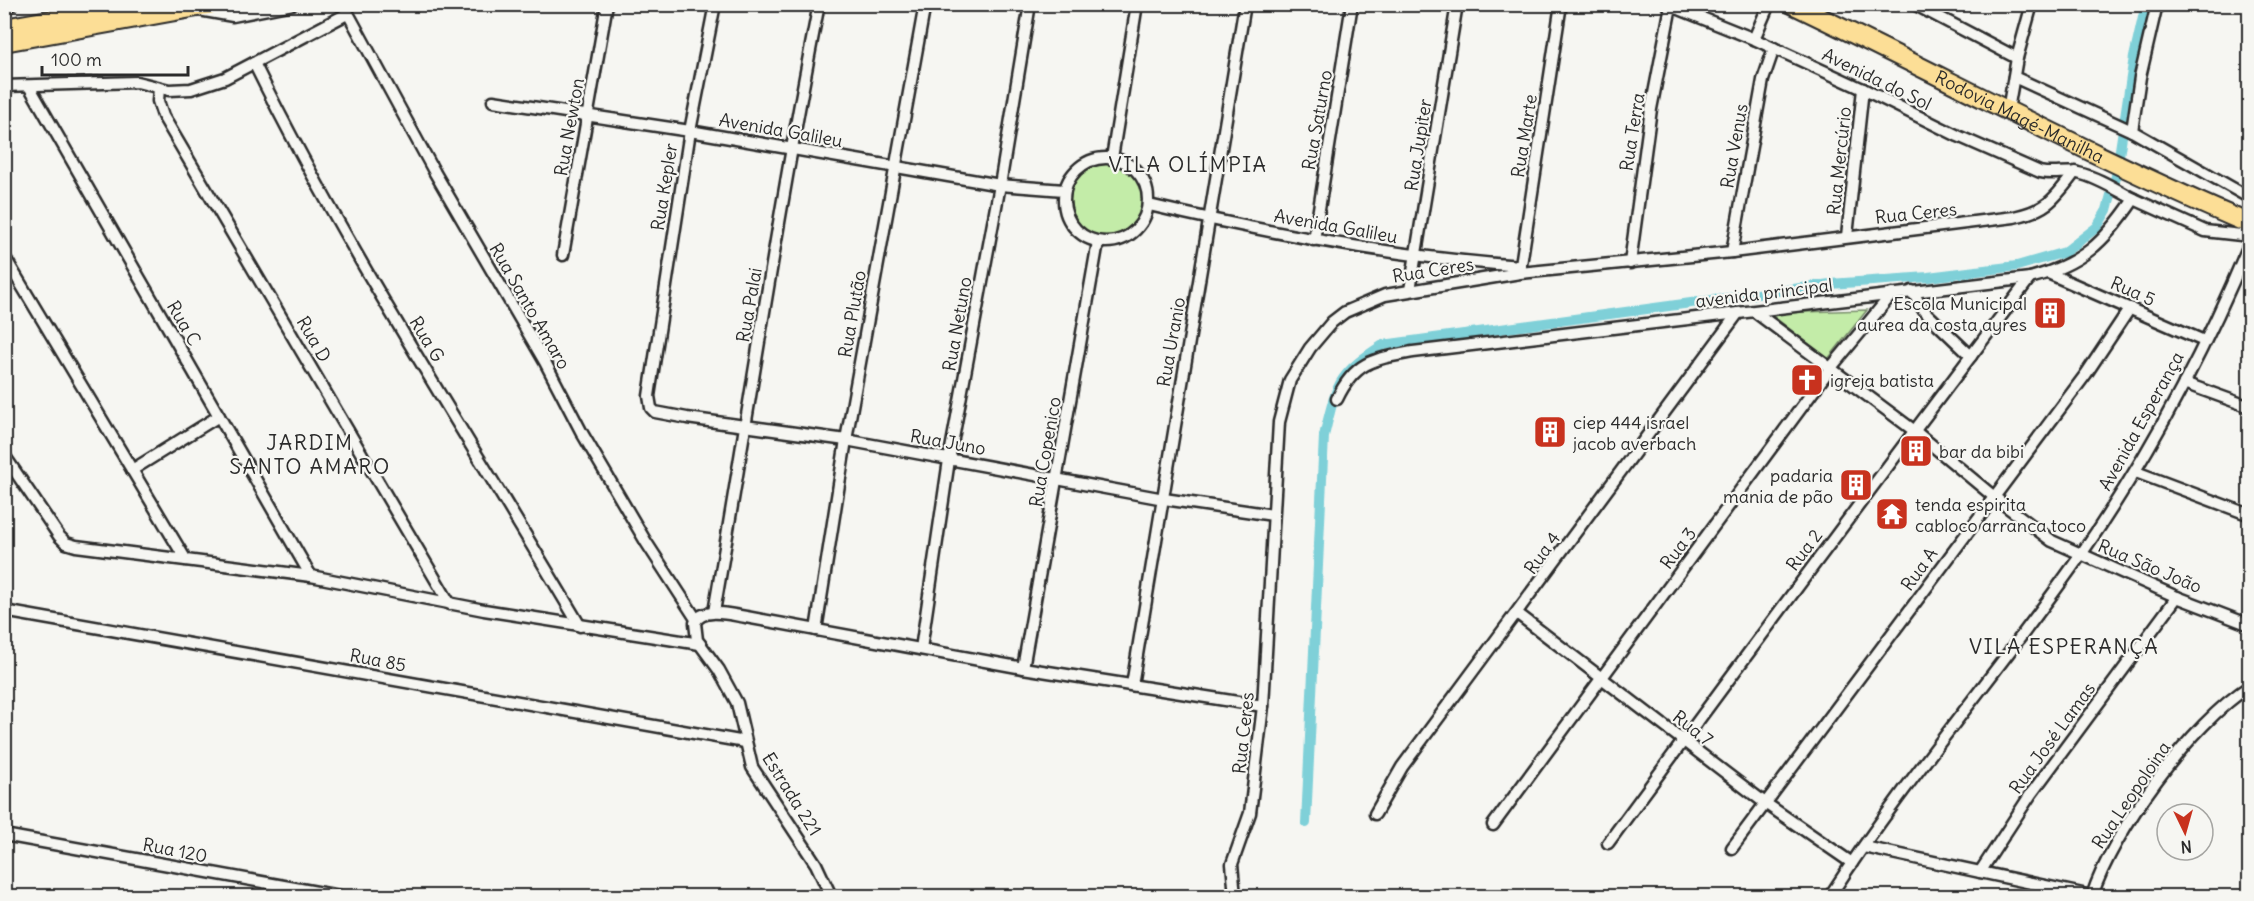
<svg xmlns="http://www.w3.org/2000/svg" width="2254" height="901" font-family="Delius,sans-serif">
	<style>
		.green { fill: #c3eca8; stroke: #778c6a; stroke-width: 1.5 }
		.lines { fill: none; stroke-linecap: round; stroke-linejoin: round }
		.canal { stroke: #7fd0d8; stroke-width: 10 }
		.minor-casing { stroke: #2b2b2b; stroke-width: 15 }
		.trunk-casing { stroke: #2b2b2b; stroke-width: 22 }
		.minor { stroke: #f6f6f2; stroke-width: 10 }
		.trunk { stroke: #fcde96; stroke-width: 18 }
		.labels { text-anchor: middle; dominant-baseline: central; stroke-width: 4.5; stroke-linejoin: round; paint-order: stroke }
		.street-label { font-size: 18px; fill: #2b2b2b; stroke: #f6f6f2 }
		.poi-label { font-size: 18px; fill: #2b2b2b; stroke: #f6f6f2; text-anchor: start }
		.quarter-label { font-size: 21px; letter-spacing: 1.5px; fill: #2b2b2b; stroke: #f6f6f2 }
	</style>
	<rect width="100%" height="100%" fill="#f6f6f2"/>
	<filter id="ink" filterUnits="userSpaceOnUse"><feTurbulence type="fractalNoise" baseFrequency=".0167" numOctaves="2"/><feDisplacementMap in="SourceGraphic" scale="12" xChannelSelector="R" yChannelSelector="G"/><feConvolveMatrix kernelMatrix="1 2 1 2 8 2 1 2 1" color-interpolation-filters="sRGB"/></filter>
	<g filter="url(#ink)">
		<!-- green -->
		<g class="green">
			<circle cx="1106" cy="200" r="37"/>
			<polygon points="1867,310 1828,359 1769,313"/>
		</g>
		<g class="lines">
			<!-- canal -->
			<path class="canal" d="M1306,823L1324,436C1337,384 1336,375 1383,345L1830,284L1928,277L2017,266L2065,252L2097,227L2107,210L2116,176L2134,57L2146,4"/>
			<defs>
				<g id="minor">
					<polyline points="343,4 435,173 545,362 582,433 646,542 696,619"/>
					<polyline points="715,4 690,131 649,396 651,408 655,412 687,418 846,440 1164,499 1273,515"/>
					<path d="M1667,4L1754,39L1863,89L1958,136L2040,172C2053,175 2066,171 2078,173C2097,177 2117,190 2134,199"/>
					<polyline points="1914,4 2017,58"/>
					<polyline points="2157,4 2140,77 2132,131 2250,198"/>
					<polyline points="4,8 12,4"/>
					<polyline points="199,10 233,16 293,4"/>
					<polyline points="1754,39 1769,4"/>
					<path d="M254,63C350,258 470,439 580,626"/>
					<polyline points="2014,77 2132,131"/>
					<polyline points="4,86 137,82 169,90 191,89 225,78 347,14"/>
					<polyline points="29,86 311,576"/>
					<polyline points="159,88 158,101 163,116 450,604"/>
					<polyline points="493,101 690,131 1000,185 1064,190"/>
					<polyline points="2008,110 2017,58 2032,4"/>
					<circle cx="1106" cy="200" r="42"/>
					<polyline points="1112,158 1137,4"/>
					<path d="M1149,205C1272,234 1395,257 1521,266"/>
					<polyline points="1847,236 1863,89"/>
					<polyline points="1314,240 1352,4"/>
					<polyline points="1732,252 1763,80 1774,48"/>
					<polyline points="563,255 607,4"/>
					<polyline points="4,256 186,560"/>
					<polyline points="1630,263 1651,109 1671,6"/>
					<polyline points="1520,271 1561,4"/>
					<polyline points="2048,273 2204,341"/>
					<polyline points="1410,290 1457,4"/>
					<polyline points="1912,291 1924,311 1971,356"/>
					<polyline points="1755,312 1916,432 1993,496 2052,541 2177,597 2250,625"/>
					<polyline points="2184,383 2250,407"/>
					<path d="M1337,399C1355,361 1374,359 1413,352L2030,278C2082,264 2104,243 2134,199L2205,231L2250,236"/>
					<polyline points="4,455 59,536 66,543 76,546 311,576 484,610 700,644"/>
					<polyline points="132,470 219,416"/>
					<polyline points="2136,472 2250,515"/>
					<polyline points="4,611 745,742"/>
					<path d="M714,612C749,410 779,206 819,4"/>
					<polyline points="1518,614 1765,803 1852,863"/>
					<polyline points="816,630 846,440 925,4"/>
					<polyline points="921,649 949,460 1000,185 1030,4"/>
					<polyline points="1023,668 1098,242"/>
					<polyline points="1132,685 1245,4"/>
					<polyline points="1375,814 1402,767 1738,313"/>
					<polyline points="1493,825 1829,370 1892,294"/>
					<polyline points="4,835 339,896"/>
					<path d="M1608,843C1747,654 1888,465 2030,278"/>
					<polyline points="1864,847 2092,896"/>
					<polyline points="1732,848 2086,374 2130,308"/>
					<polyline points="1980,872 2031,794 2177,597"/>
					<path d="M831,896L816,864L752,767L737,703L719,670L697,640L695,623C701,606 732,615 746,617L1023,668L1263,706"/>
					<path d="M1235,896L1232,864L1250,813L1263,706L1279,422L1290,380L1310,348L1332,322L1345,312L1385,295L1520,273L1732,252L2014,217C2048,210 2055,198 2075,172"/>
					<path d="M1830,896C1907,777 2001,669 2082,553C2149,456 2205,351 2250,242"/>
					<path d="M2092,896C2113,831 2191,723 2250,686"/>
				</g>
				<g id="trunk">
					<path id="s1" d="M1792,4C1945,77 2094,158 2250,224"/>
					<polyline points="4,28 139,4"/>
					<polyline points="4,42 214,4"/>
				</g>
			</defs>
			<!-- minor casing -->
			<use href="#minor" class="minor-casing"/>
			<!-- trunk casing -->
			<use href="#trunk" class="trunk-casing"/>
			<!-- minor -->
			<use href="#minor" class="minor"/>
			<!-- trunk -->
			<use href="#trunk" class="trunk"/>
		</g>
	</g>
	<!-- icons -->
	<defs>
		<symbol id="building-square" viewBox="-11 -11 22 22"><rect x="-9" y="-9" width="18" height="18" rx="4" fill="#c8321e" stroke="#f6f6f2"/><path d="M-4-6H4V6H1V3H-1V6H-4ZM-2.5-4.3h1.7v1.8h-1.7ZM.8-4.3h1.7v1.8H.8ZM-2.5-1h1.7V.8h-1.7ZM.8-1h1.7V.8H.8Z" fill="#fff"/></symbol>
		<symbol id="church-square" viewBox="-11 -11 22 22"><rect x="-9" y="-9" width="18" height="18" rx="4" fill="#c8321e" stroke="#f6f6f2"/><path d="M-1.2-6h2.4v3.5h3.3v2.4h-3.3V6h-2.4V-.1h-3.3v-2.4h3.3Z" fill="#fff"/></symbol>
		<symbol id="temple-square" viewBox="-11 -11 22 22"><rect x="-9" y="-9" width="18" height="18" rx="4" fill="#c8321e" stroke="#f6f6f2"/><path d="M0-6L5-2H3V0L6.5 2.5H4V6H1.5V3h-3V6H-4V2.5H-6.5L-3 0V-2H-5Z" fill="#fff"/></symbol>
	</defs>
	<g fill-rule="evenodd">
		<use href="#building-square" x="2031" y="294" width="38" height="38"/>
		<use href="#church-square" x="1788" y="361" width="38" height="38"/>
		<use href="#building-square" x="1531" y="413" width="38" height="38"/>
		<use href="#building-square" x="1897" y="432" width="38" height="38"/>
		<use href="#building-square" x="1837" y="466" width="38" height="38"/>
		<use href="#temple-square" x="1873" y="495" width="38" height="38"/>
	</g>
	<g class="labels">
		<!-- street labels -->
		<g class="street-label">
			<text transform="translate(1877 79) rotate(26)">Avenida do Sol</text>
			<text stroke="none"><textPath href="#s1" startOffset="254">Rodovia Magé-Manilha</textPath></text>
			<text transform="translate(1317 120) rotate(-80)">Rua Saturno</text>
			<text transform="translate(569 127) rotate(-80)">Rua Newton</text>
			<text transform="translate(781 130) rotate(10)">Avenida Galileu</text>
			<text transform="translate(1632 132) rotate(-81)">Rua Terra</text>
			<text transform="translate(1524 136) rotate(-81)">Rua Marte</text>
			<text transform="translate(1418 145) rotate(-81)">Rua Jupiter</text>
			<text transform="translate(1734 146) rotate(-80)">Rua Venus</text>
			<text transform="translate(1839 161) rotate(-84)">Rua Mercúrio</text>
			<text transform="translate(664 187) rotate(-81)">Rua Kepler</text>
			<text transform="translate(1916 213) rotate(-6)">Rua Ceres</text>
			<text transform="translate(1336 226) rotate(10)">Avenida Galileu</text>
			<text transform="translate(1433 270) rotate(-9)">Rua Ceres</text>
			<text transform="translate(2133 291) rotate(24)">Rua 5</text>
			<text transform="translate(1764 293) rotate(-7)">avenida principal</text>
			<text transform="translate(749 305) rotate(-80)">Rua Palai</text>
			<text transform="translate(530 306) rotate(60)">Rua Santo Amaro</text>
			<text transform="translate(852 314) rotate(-80)">Rua Plutão</text>
			<text transform="translate(184 323) rotate(60)">Rua C</text>
			<text transform="translate(957 324) rotate(-80)">Rua Netuno</text>
			<text transform="translate(314 339) rotate(60)">Rua D</text>
			<text transform="translate(427 339) rotate(59)">Rua G</text>
			<text transform="translate(1171 342) rotate(-80)">Rua Uranio</text>
			<text transform="translate(2141 421) rotate(-61)">Avenida Esperança</text>
			<text transform="translate(948 442) rotate(10)">Rua Juno</text>
			<text transform="translate(1045 452) rotate(-80)">Rua Copenico</text>
			<text transform="translate(1678 548) rotate(-53)">Rua 3</text>
			<text transform="translate(1804 550) rotate(-53)">Rua 2</text>
			<text transform="translate(1542 553) rotate(-54)">Rua 4</text>
			<text transform="translate(2150 566) rotate(23)">Rua São João</text>
			<text transform="translate(1919 569) rotate(-54)">Rua A</text>
			<text transform="translate(378 660) rotate(11)">Rua 85</text>
			<text transform="translate(1693 728) rotate(38)">Rua 7</text>
			<text transform="translate(1243 733) rotate(-84)">Rua Ceres</text>
			<text transform="translate(2052 738) rotate(-54)">Rua José Lamas</text>
			<text transform="translate(792 794) rotate(58)">Estrada 221</text>
			<text transform="translate(2131 795) rotate(-56)">Rua Leopoloina</text>
			<text transform="translate(175 850) rotate(11)">Rua 120</text>
		</g>
		<!-- poi labels -->
		<g class="poi-label">
			<text x="2027" y="303" text-anchor="end">Escola Municipal<tspan x="2027" dy="21">aurea da costa ayres</tspan></text>
			<text x="1830" y="380">igreja batista</text>
			<text x="1573" y="422">ciep 444 israel<tspan x="1573" dy="21">jacob averbach</tspan></text>
			<text x="1939" y="451">bar da bibi</text>
			<text x="1833" y="475" text-anchor="end">padaria<tspan x="1833" dy="21">mania de pão</tspan></text>
			<text x="1915" y="504">tenda espirita<tspan x="1915" dy="21">cabloco arranca toco</tspan></text>
		</g>
		<!-- quarter labels -->
		<g class="quarter-label">
			<text x="1188" y="164">VILA OLÍMPIA</text>
			<text x="310" y="442">JARDIM<tspan x="310" dy="24">SANTO AMARO</tspan></text>
			<text x="2064" y="646">VILA ESPERANÇA</text>
		</g>
	</g>
	<!-- margin -->
	<rect width="2254" height="901" fill="none" stroke="#f6f6f2" stroke-width="24"/>
	<rect x="12" y="12" width="2230" height="877" fill="none" stroke="#2b2b2b" stroke-width="2" filter="url(#ink)"/>
	<!-- north arrow -->
	<g transform="translate(2185 832) rotate(175)"><circle r="28" fill="#f6f6f2" stroke="#a5a5a2" stroke-width="1.5"/>
	<path d="M0-4.5L10 22L0 15L-10 22Z" fill="#c8321e"/>
	<text y="-9" font-size="16" font-weight="bold" text-anchor="middle" fill="#2b2b2b">N</text>
	</g>
	<!-- scale -->
	<path d="M42 66v9h146v-9" fill="none" stroke="#2b2b2b" stroke-width="3"/>
	<text x="51" y="66" font-size="18" fill="#2b2b2b" stroke="#f6f6f2" stroke-width="4.5" paint-order="stroke">100 m</text>
</svg>
